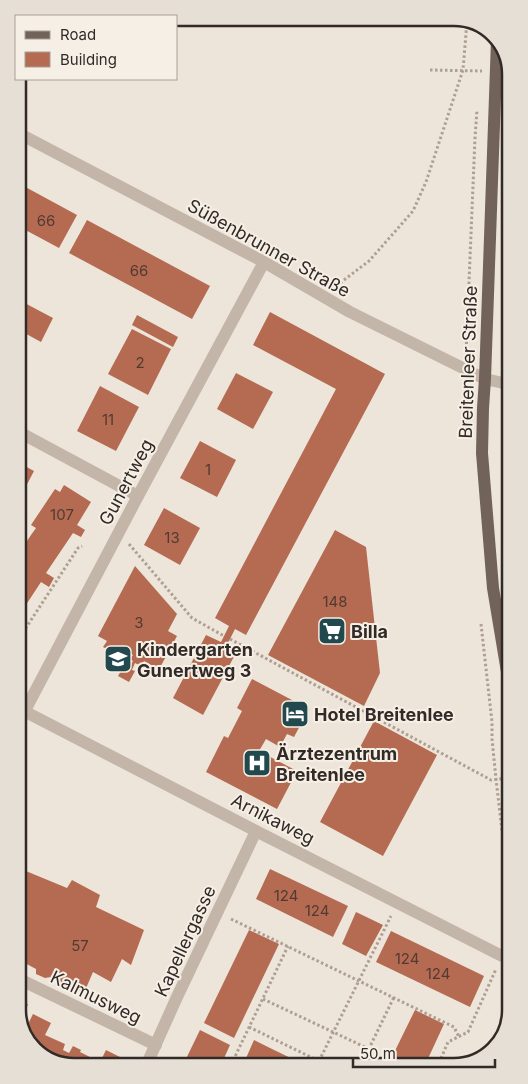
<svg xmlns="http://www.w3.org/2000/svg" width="528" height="1084" font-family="Inter,sans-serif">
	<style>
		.building { fill: #b46b51 }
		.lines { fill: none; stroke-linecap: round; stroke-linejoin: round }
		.path { stroke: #af9f92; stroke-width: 3; stroke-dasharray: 2.5 2.5; stroke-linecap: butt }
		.minor { stroke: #c3b5a8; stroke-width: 12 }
		.major { stroke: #71625a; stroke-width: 12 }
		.labels { text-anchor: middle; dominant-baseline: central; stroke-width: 4; stroke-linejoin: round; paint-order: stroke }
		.number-label { font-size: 15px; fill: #523a32 }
		.street-label { font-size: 18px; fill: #312a27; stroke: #f6efe5 }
		.poi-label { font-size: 18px; font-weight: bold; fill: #312a27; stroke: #f6efe5; text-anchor: start }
		.rim { fill: none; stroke: #312a27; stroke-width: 2.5 }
	</style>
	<rect width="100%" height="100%" fill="#ede5da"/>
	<!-- building -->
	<g class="building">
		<polygon points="18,183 77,215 59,248 18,226"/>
		<polygon points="87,220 210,286 192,319 69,253"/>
		<polygon points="19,300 53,318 41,342 19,330"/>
		<polygon points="270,312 385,374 246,635 235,629 227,645 237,651 203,715 173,698 206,635 221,642 229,626 215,618 336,389 253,345"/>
		<polygon points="137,315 178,337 173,347 132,325"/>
		<polygon points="132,329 171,349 148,395 108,374"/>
		<polygon points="236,373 273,392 253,429 217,409"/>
		<polygon points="100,386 139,407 116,451 77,431"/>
		<polygon points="200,441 236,460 217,497 180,478"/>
		<polygon points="23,465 34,471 22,494 27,497 24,502 19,499 19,473"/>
		<polygon points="64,485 91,502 77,525 85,530 81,537 73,533 46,573 54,578 49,587 41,582 20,614 20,545 24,538 27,541 31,535 36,528 31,525 55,489 60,492"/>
		<polygon points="164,508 200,528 180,565 144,545"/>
		<polygon points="335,530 366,547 380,673 364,706 268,655"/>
		<polygon points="135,566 177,614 168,631 177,636 156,675 150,671 153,666 144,661 141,666 135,663 132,670 135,671 129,682 118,676 124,666 129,668 133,661 130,659 133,655 125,650 121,656 103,647 107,641 98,636"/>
		<polygon points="252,679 309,709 294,737 287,734 280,747 266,739 259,751 297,771 277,809 206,772 224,736 228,738 242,711 237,708"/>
		<polygon points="374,721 437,755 383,856 320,822"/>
		<polygon points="21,869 67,888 72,880 100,895 96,907 144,930 131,965 122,959 111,982 93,972 84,993 51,977 45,978 36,974 36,969 21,961"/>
		<polygon points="270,869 348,906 333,937 256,899"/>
		<polygon points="356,912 383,925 366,956 342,944"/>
		<polygon points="249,930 279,944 234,1038 204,1023"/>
		<polygon points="391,931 484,976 470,1007 376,962"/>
		<polygon points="415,1010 444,1024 426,1063 389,1063"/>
		<polygon points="33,1014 51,1023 45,1035 65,1044 63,1050 69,1053 73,1046 81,1050 80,1052 100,1062 106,1050 124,1059 120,1066 70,1066 40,1055 24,1035 27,1029 26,1028"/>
		<polygon points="200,1030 230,1045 221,1065 183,1065"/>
		<polygon points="254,1040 270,1048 303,1064 243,1065"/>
	</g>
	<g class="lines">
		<!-- path -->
		<g class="path">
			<polyline points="430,70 482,71"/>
			<polyline points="336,286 369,261 413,211 426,182 463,70 467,21"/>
			<polyline points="466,354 475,138 477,110"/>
			<polyline points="465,385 464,406 465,428"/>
			<path d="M505,397C502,410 501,425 508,435"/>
			<polyline points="129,544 192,618 224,636"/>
			<polyline points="481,624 492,722 492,739 496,779 506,865 510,886"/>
			<polyline points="20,637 78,548 82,546"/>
			<polyline points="230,639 491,780 509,778"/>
			<polyline points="231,919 454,1027 459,1037"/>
			<polyline points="263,999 369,1049"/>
			<polyline points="22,1015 28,1001"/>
			<polyline points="249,1027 325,1064"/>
			<polyline points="319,1061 391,916"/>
			<polyline points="362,1063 394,997"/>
			<polyline points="439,1063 448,1042 468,1032 496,969"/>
			<polyline points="231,1065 288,946"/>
		</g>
		<!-- minor -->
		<g class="minor">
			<polyline points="18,133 264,262 350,312 485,379 508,384"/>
			<polyline points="19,432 138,496"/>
			<polyline points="20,709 256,831 502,956 510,958"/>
			<polyline points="20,720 138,496 264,262"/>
			<polyline points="21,980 156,1045"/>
			<polyline points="146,1066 177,997 256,831"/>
		</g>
		<!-- major -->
		<polyline class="major" points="497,40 485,379 483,408 482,453 493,588 509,684"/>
	</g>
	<!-- icons -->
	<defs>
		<symbol id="supermarket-square" viewBox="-11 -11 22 22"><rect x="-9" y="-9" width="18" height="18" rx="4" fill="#22494d" stroke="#f6efe5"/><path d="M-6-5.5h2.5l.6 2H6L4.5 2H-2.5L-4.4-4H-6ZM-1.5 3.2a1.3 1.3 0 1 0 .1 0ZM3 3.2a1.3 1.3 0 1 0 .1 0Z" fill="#fff"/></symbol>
		<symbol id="school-square" viewBox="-11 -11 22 22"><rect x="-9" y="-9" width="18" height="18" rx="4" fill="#22494d" stroke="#f6efe5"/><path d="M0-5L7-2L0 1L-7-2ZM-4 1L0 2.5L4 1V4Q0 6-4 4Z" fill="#fff"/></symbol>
		<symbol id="hotel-square" viewBox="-11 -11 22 22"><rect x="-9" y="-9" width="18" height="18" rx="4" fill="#22494d" stroke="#f6efe5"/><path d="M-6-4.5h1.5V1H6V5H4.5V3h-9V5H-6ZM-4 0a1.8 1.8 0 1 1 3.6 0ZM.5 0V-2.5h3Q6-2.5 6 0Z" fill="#fff"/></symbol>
		<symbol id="hospital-square" viewBox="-11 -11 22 22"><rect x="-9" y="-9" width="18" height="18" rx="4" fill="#22494d" stroke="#f6efe5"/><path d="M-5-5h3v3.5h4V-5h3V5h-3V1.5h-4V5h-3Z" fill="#fff"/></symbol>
	</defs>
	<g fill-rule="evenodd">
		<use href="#supermarket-square" x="316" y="615" width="32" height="32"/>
		<use href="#school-square" x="102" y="643" width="32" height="32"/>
		<use href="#hotel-square" x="279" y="698" width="32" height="32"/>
		<use href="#hospital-square" x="241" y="747" width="32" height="32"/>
	</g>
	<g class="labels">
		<!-- number labels -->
		<g class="number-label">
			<text x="46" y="220">66</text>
			<text x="139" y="270">66</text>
			<text x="140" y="362">2</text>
			<text x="108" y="419">11</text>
			<text x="208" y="469">1</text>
			<text x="62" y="514">107</text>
			<text x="172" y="537">13</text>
			<text x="335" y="601">148</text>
			<text x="139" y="622">3</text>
			<text x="286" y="895">124</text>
			<text x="317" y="910">124</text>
			<text x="80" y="945">57</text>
			<text x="407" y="958">124</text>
			<text x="438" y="973">124</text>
		</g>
		<!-- street labels -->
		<g class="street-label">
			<text transform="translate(269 248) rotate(29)">Süßenbrunner Straße</text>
			<text transform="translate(468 362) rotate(-88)">Breitenleer Straße</text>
			<text transform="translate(126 482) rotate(-62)">Gunertweg</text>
			<text transform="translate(273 819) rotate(27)">Arnikaweg</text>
			<text transform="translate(185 941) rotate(-65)">Kapellergasse</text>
			<text transform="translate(96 997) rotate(26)">Kalmusweg</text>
		</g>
		<!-- poi labels -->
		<g class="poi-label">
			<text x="351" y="631">Billa</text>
			<text x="137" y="649">Kindergarten<tspan x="137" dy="21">Gunertweg 3</tspan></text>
			<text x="314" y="714">Hotel Breitenlee</text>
			<text x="276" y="753">Ärztezentrum<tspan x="276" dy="21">Breitenlee</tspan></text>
		</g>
	</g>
	<!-- crop -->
	<path d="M0 0H528V1084H0ZM74 26H454A48 48 0 0 1 502 74V1010A48 48 0 0 1 454 1058H74A48 48 0 0 1 26 1010V74A48 48 0 0 1 74 26Z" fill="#e6dfd6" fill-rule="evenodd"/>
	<path class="rim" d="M74 26H454A48 48 0 0 1 502 74V1010A48 48 0 0 1 454 1058H74A48 48 0 0 1 26 1010V74A48 48 0 0 1 74 26Z"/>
	<!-- legend -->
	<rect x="15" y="15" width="162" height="65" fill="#f6efe5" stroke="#a7a099"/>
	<rect x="25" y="31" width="25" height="8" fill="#71625a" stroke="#a7a099"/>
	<text x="60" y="40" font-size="15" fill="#312a27">Road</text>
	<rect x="25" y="52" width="25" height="15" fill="#b46b51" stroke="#a7a099"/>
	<text x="60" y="65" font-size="15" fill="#312a27">Building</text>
	<!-- scale -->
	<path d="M353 1059v8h142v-8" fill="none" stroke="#312a27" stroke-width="2.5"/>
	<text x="360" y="1059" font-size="15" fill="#312a27" stroke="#f6efe5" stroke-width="4" paint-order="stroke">50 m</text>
</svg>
